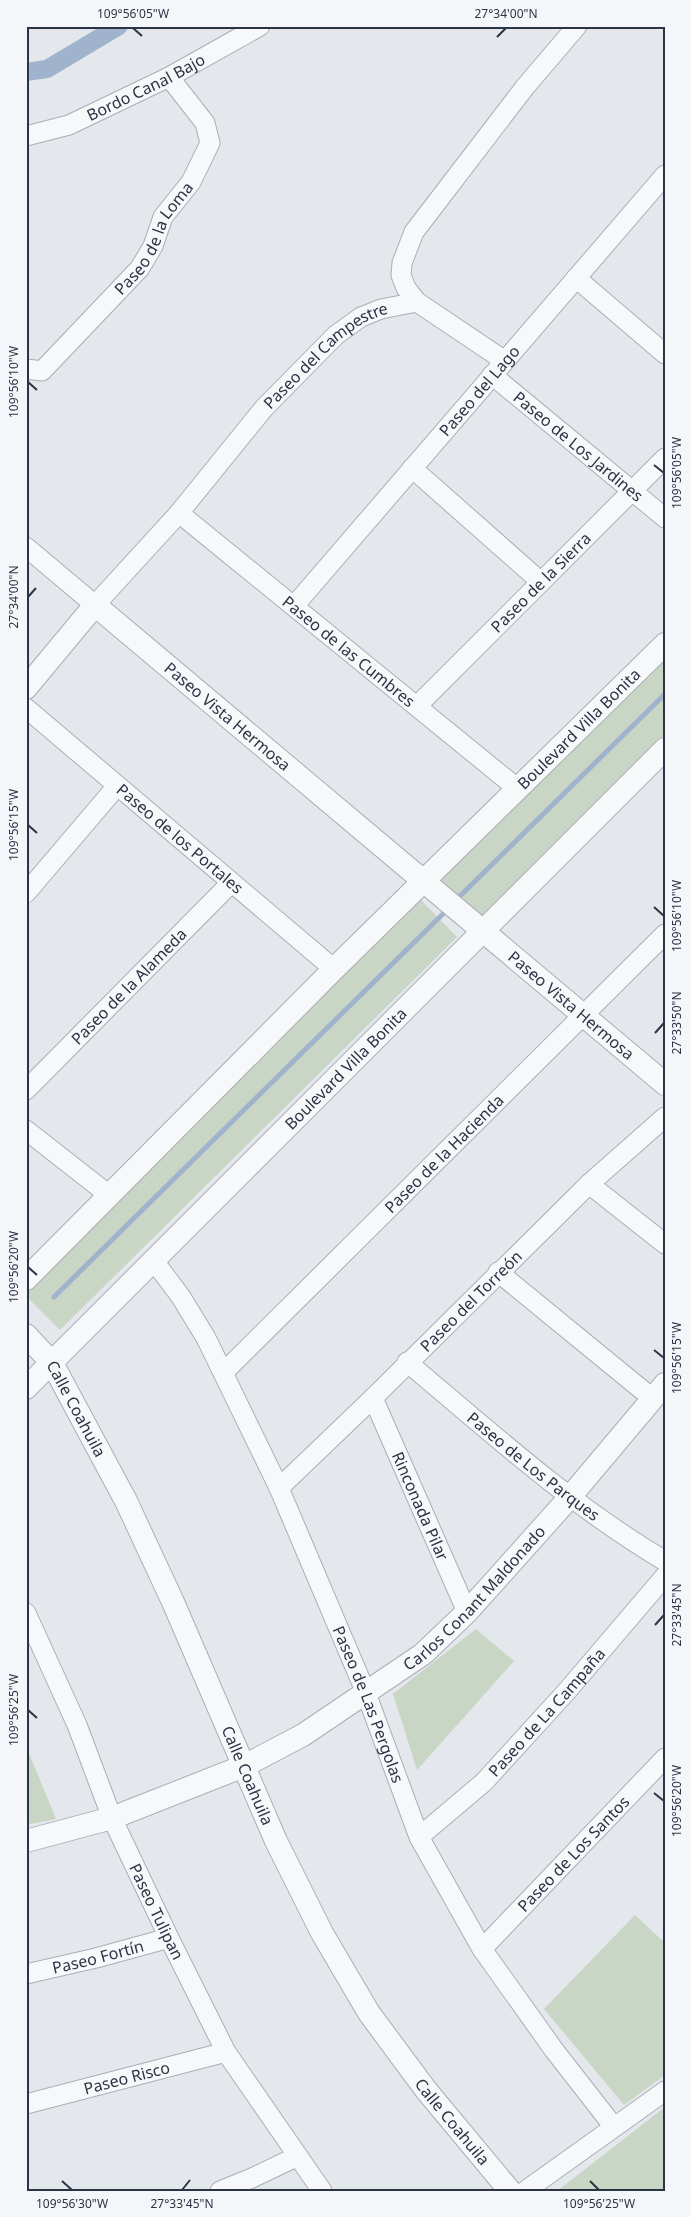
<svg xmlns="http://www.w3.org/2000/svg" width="691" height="2217" font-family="'Noto Sans',sans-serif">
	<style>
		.green { fill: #c9d6c5 }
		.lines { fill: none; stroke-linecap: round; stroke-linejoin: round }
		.stream { stroke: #9fb4cc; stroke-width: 5 }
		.canal { stroke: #9fb4cc; stroke-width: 18 }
		.minor-casing { stroke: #a9aeb7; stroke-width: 21 }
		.tertiary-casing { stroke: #a9aeb7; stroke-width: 24 }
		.minor { stroke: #f7f8fa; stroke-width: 19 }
		.tertiary { stroke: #f7f8fa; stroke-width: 22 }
		.ticks { fill: none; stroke: #2b3445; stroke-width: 2 }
		.labels { text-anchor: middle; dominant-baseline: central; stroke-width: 5; stroke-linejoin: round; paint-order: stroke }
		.street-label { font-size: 16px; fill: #2b3445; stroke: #f4f6f9 }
		.neatline { fill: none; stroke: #2b3445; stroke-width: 2 }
		.ticks-label { font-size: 12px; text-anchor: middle; fill: #2b3445 }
	</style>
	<rect width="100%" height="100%" fill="#e4e7ec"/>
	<!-- green -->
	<g class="green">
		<polygon points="665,655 665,734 483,915 474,915 437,879"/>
		<polygon points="419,898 457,937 60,1330 26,1296 26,1288"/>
		<polygon points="476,1629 514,1661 417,1770 393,1694"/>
		<polygon points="26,1746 56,1819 26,1825"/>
		<polygon points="635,1915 665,1943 665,2075 624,2105 544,2009"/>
		<polygon points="665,2107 665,2187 661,2191 557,2191"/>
	</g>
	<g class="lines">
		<!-- stream -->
		<g class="stream">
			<polyline points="455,901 665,694"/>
			<polyline points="54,1297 448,909"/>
		</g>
		<!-- canal -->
		<polyline class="canal" points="26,72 47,69 119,26"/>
		<defs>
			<g id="minor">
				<path id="s1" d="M26,136L69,125L169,77L260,26"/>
				<polyline points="576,278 665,354"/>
				<polyline points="505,361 417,302 406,288 401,275 402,263 414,232 525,87 577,26"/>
				<path id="s2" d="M26,369L42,371L140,268L153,246L163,217L191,182L210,143L205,123L169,77"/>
				<path id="s3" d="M492,375L665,518"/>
				<polyline points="412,468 541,582"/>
				<path id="s4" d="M179,513L518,789"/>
				<path id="s5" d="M26,547L95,605L179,513L264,408L336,335L361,317L381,309L417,302"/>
				<path id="s6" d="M294,606L665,175"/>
				<path id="s7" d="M417,706L665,458"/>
				<path id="s8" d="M26,708L334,969"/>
				<polyline points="26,893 117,786"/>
				<path id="s9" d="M26,1090L231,883"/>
				<polyline points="26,1130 109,1195"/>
				<polyline points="589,1184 665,1244"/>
				<path id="s10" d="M154,1261L181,1297L206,1338L279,1488L366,1693L419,1837L482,1949L554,2050L614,2127"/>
				<polyline points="498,1272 652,1398"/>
				<path id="s11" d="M407,1362C490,1432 572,1506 665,1561"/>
				<path id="s12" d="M224,1372L665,934"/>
				<path id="s13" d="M373,1398L467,1612"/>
				<path id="s14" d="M279,1488L373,1398L589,1184L665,1117"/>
				<path id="s15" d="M26,1613L77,1725L112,1818L169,1938L226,2052L322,2191"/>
				<path id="s16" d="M419,1837L484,1782L567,1691L665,1576"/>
				<path id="s17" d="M482,1949L665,1758"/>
				<path id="s18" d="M26,1974L96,1958L169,1938"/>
				<path id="s19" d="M26,2104L226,2052"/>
				<polyline points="220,2191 252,2178 298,2156"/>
				<polyline points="525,2191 665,2091"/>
			</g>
			<g id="tertiary">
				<path id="s20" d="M26,688L95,605L665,1084"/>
				<path id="s21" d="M26,1279L334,969L665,644"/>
				<path id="s22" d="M26,1335L52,1363L126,1501L173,1602L276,1841L322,1933L369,2013L426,2090L510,2191"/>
				<path id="s23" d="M26,1388L665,749"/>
				<path id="s24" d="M26,1841L112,1818L244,1766L303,1735L423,1654L467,1612L570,1497L665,1384"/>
			</g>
		</defs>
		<!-- minor casing -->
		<use href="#minor" class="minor-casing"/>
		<!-- tertiary casing -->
		<use href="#tertiary" class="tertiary-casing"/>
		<!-- minor -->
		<use href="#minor" class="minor"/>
		<!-- tertiary -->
		<use href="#tertiary" class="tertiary"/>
	</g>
	<!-- ticks -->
	<path class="ticks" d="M133,28L142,36M497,37L506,28M28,382L37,390M654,465L664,473M28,597L36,588M28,825L37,833M654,907L664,916M655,1033L664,1023M28,1267L37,1275M654,1350L664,1358M655,1625L664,1615M28,1710L37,1718M654,1793L664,1801M62,2181L72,2190M590,2181L599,2190M182,2190L190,2180"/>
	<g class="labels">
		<!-- street labels -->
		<g class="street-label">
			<text stroke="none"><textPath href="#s1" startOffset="130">Bordo Canal Bajo</textPath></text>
			<text stroke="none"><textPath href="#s2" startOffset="191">Paseo de la Loma</textPath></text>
			<text stroke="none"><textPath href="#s5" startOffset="432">Paseo del Campestre</textPath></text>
			<text stroke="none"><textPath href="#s6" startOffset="284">Paseo del Lago</textPath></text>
			<text stroke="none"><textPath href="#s3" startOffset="112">Paseo de Los Jardines</textPath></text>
			<text stroke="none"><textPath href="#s7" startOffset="175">Paseo de la Sierra</textPath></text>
			<text stroke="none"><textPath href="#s4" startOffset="219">Paseo de las Cumbres</textPath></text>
			<text stroke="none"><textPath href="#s20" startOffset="281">Paseo Vista Hermosa</textPath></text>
			<text stroke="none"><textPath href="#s21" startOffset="780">Boulevard Villa Bonita</textPath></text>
			<text stroke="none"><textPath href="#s8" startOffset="202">Paseo de los Portales</textPath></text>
			<text stroke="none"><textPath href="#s9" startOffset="146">Paseo de la Alameda</textPath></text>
			<text stroke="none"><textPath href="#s20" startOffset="730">Paseo Vista Hermosa</textPath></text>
			<text stroke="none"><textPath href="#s23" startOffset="452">Boulevard Villa Bonita</textPath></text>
			<text stroke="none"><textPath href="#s12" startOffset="310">Paseo de la Hacienda</textPath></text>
			<text stroke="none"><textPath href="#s14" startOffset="268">Paseo del Torreón</textPath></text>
			<text stroke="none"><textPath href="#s22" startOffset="90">Calle Coahuila</textPath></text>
			<text stroke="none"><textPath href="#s11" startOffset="164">Paseo de Los Parques</textPath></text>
			<text stroke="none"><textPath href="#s13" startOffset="118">Rinconada Pilar</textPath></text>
			<text stroke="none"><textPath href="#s24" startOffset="518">Carlos Conant Maldonado</textPath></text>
			<text stroke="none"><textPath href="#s10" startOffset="494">Paseo de Las Pergolas</textPath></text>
			<text stroke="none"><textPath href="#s16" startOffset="179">Paseo de La Campaña</textPath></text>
			<text stroke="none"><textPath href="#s22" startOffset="495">Calle Coahuila</textPath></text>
			<text stroke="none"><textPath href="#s17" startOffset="132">Paseo de Los Santos</textPath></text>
			<text stroke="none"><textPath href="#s15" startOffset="326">Paseo Tulipan</textPath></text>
			<text stroke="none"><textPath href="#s18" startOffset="74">Paseo Fortín</textPath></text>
			<text stroke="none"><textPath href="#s19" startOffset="104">Paseo Risco</textPath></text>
			<text stroke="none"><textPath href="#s22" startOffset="899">Calle Coahuila</textPath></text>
		</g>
	</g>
	<!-- border -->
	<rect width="691" height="2217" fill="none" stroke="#f4f6f9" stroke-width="55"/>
	<rect x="28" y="28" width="636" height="2162" class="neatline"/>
	<g class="ticks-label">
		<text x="133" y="18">109°56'05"W</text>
		<text x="506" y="18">27°34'00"N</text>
		<text transform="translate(14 382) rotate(-90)" y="4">109°56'10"W</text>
		<text transform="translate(677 473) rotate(-90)" y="4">109°56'05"W</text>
		<text transform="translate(14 597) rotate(-90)" y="4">27°34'00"N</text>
		<text transform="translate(14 825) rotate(-90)" y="4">109°56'15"W</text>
		<text transform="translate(677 916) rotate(-90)" y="4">109°56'10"W</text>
		<text transform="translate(677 1023) rotate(-90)" y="4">27°33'50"N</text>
		<text transform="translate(14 1267) rotate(-90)" y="4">109°56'20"W</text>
		<text transform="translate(677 1358) rotate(-90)" y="4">109°56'15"W</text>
		<text transform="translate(677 1615) rotate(-90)" y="4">27°33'45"N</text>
		<text transform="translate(14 1710) rotate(-90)" y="4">109°56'25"W</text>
		<text transform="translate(677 1801) rotate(-90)" y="4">109°56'20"W</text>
		<text x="72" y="2208">109°56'30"W</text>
		<text x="182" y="2208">27°33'45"N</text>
		<text x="599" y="2208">109°56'25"W</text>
	</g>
</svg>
